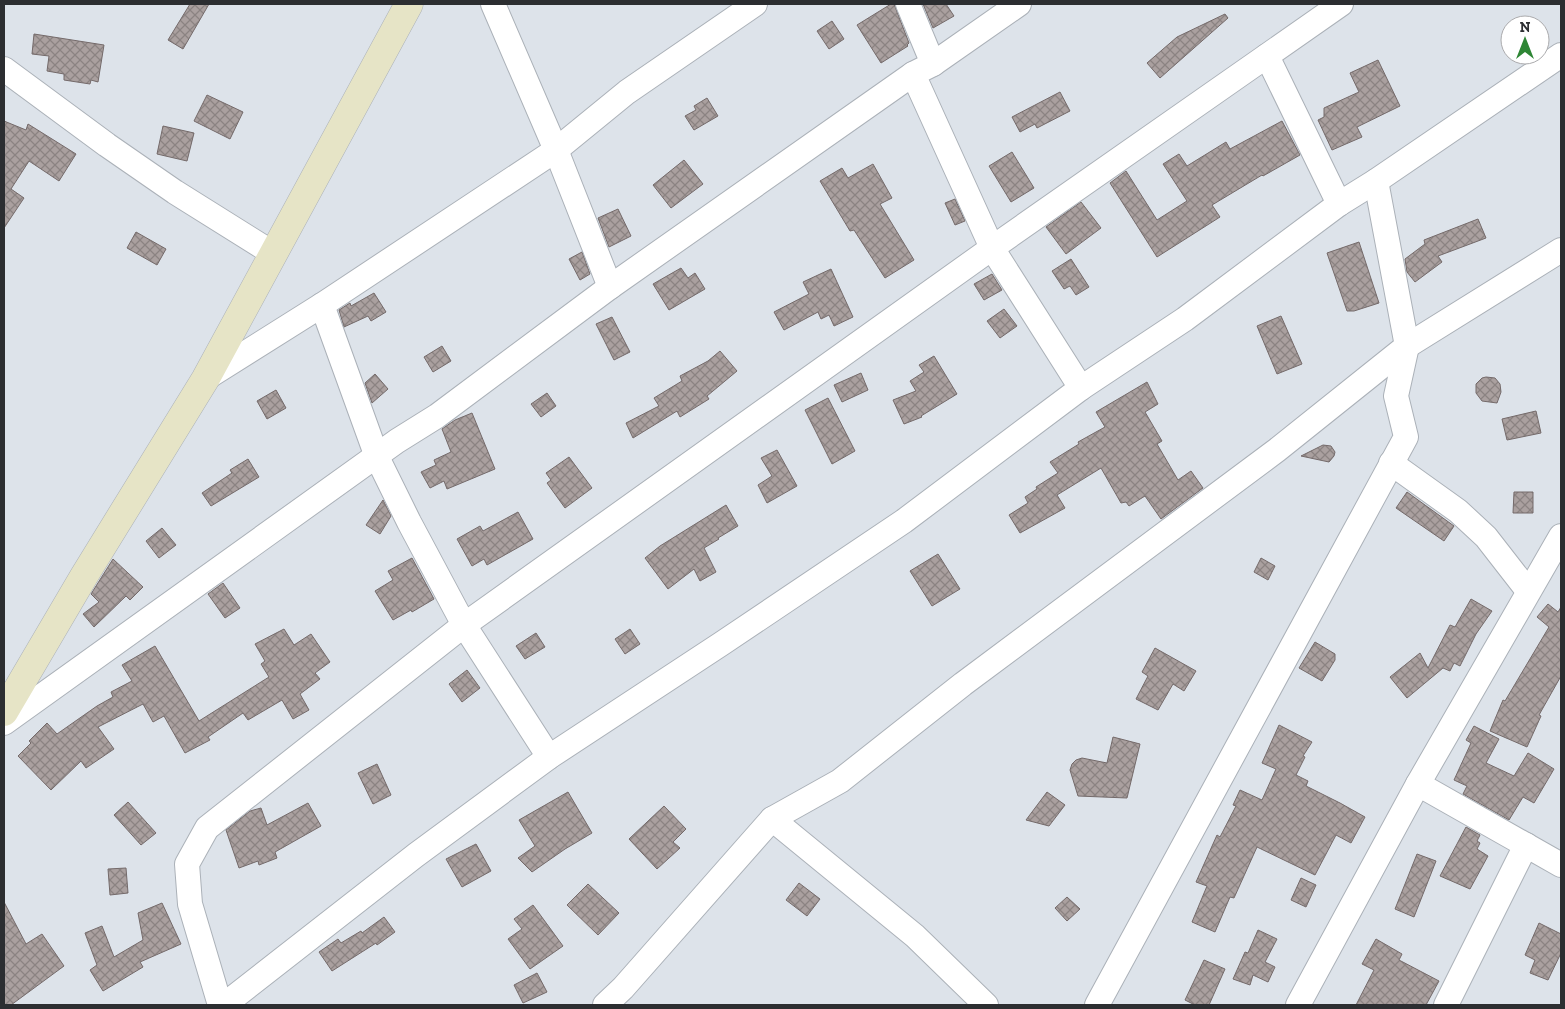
<svg xmlns="http://www.w3.org/2000/svg" width="1565" height="1009" font-family="'Zilla Slab',serif">
	<style>
		.building { fill: url(#building-cross-hatch); stroke: #746a6a }
		.lines { fill: none; stroke-linecap: round; stroke-linejoin: round }
		.street-casing { stroke: #abb1b8; stroke-width: 26 }
		.secondary-casing { stroke: #abb1b8; stroke-width: 29 }
		.street { stroke: #fff; stroke-width: 24 }
		.secondary { stroke: #e6e4c6; stroke-width: 28 }
	</style>
	<defs>
		<pattern id="building-cross-hatch" width="8" height="8" patternUnits="userSpaceOnUse" patternTransform="scale(1.25)"><rect width="8" height="8" fill="#aaa09f"/><path d="M0 0l8 8M0 8l8-8" fill="none" stroke="#8b8382"/></pattern>
	</defs>
	<rect width="100%" height="100%" fill="#dde3ea"/>
	<!-- building -->
	<g class="building">
		<polygon points="190,4 209,4 183,49 168,40"/>
		<polygon points="891,4 894,4 909,43 907,45 908,46 881,63 857,25"/>
		<polygon points="923,4 946,4 954,16 933,28"/>
		<polygon points="1225,14 1228,18 1160,78 1147,63 1177,37"/>
		<polygon points="832,21 844,39 829,49 817,31"/>
		<polygon points="34,34 104,45 98,82 91,80 90,84 64,80 64,74 47,71 49,56 32,54"/>
		<polygon points="1378,60 1400,106 1357,127 1362,137 1332,150 1318,120 1324,117 1324,108 1359,92 1350,73"/>
		<polygon points="1060,92 1070,111 1037,128 1035,124 1020,132 1012,117"/>
		<polygon points="207,95 243,112 230,139 194,121"/>
		<polygon points="707,98 718,116 694,130 685,116 696,110 694,106"/>
		<polygon points="4,121 26,130 28,124 76,154 59,181 29,161 11,189 24,198 4,228"/>
		<polygon points="1282,121 1300,155 1263,176 1262,175 1212,205 1220,217 1157,257 1110,183 1126,171 1157,220 1187,201 1163,164 1179,154 1187,166 1226,142 1230,149"/>
		<polygon points="163,126 194,133 187,161 157,154"/>
		<polygon points="1012,152 1034,188 1011,202 989,166"/>
		<polygon points="684,160 703,184 671,208 653,185"/>
		<polygon points="873,164 892,198 880,204 914,260 885,278 854,230 850,231 820,181 842,168 848,178"/>
		<polygon points="955,199 965,221 955,225 945,203"/>
		<polygon points="1081,202 1101,228 1066,254 1046,227"/>
		<polygon points="618,209 631,236 609,247 598,218"/>
		<polygon points="1478,219 1486,238 1438,256 1442,262 1415,282 1407,272 1405,259 1425,244 1424,240"/>
		<polygon points="136,232 166,249 157,265 127,248"/>
		<polygon points="1359,242 1379,303 1354,311 1347,311 1327,253"/>
		<polygon points="582,252 590,274 580,280 569,259"/>
		<polygon points="1071,259 1089,287 1076,295 1070,286 1064,289 1052,271"/>
		<polygon points="681,268 688,278 695,273 705,289 669,310 653,284"/>
		<polygon points="831,269 853,317 834,326 829,315 821,319 818,312 784,330 774,312 809,294 803,282"/>
		<polygon points="992,274 1002,290 984,300 974,284"/>
		<polygon points="374,293 386,312 371,321 368,316 344,327 339,310 350,303 351,306"/>
		<polygon points="1004,309 1017,326 1000,338 987,321"/>
		<polygon points="1281,316 1302,364 1277,374 1257,326"/>
		<polygon points="612,317 630,352 614,360 596,324"/>
		<polygon points="442,346 451,361 433,372 424,357"/>
		<polygon points="720,351 737,371 707,396 709,399 680,417 677,411 633,438 626,423 659,406 654,398 682,381 680,376 708,361"/>
		<polygon points="934,356 957,394 921,416 922,417 904,424 893,400 916,391 910,381 924,372 919,365"/>
		<polygon points="861,373 868,390 842,402 834,385"/>
		<polygon points="375,374 388,389 372,403 365,383"/>
		<polygon points="1486,377 1495,378 1500,384 1501,392 1497,403 1482,401 1476,393 1476,384 1482,378"/>
		<polygon points="1147,382 1158,404 1145,412 1162,441 1157,444 1178,480 1191,471 1203,488 1161,519 1145,496 1129,506 1126,502 1121,503 1101,468 1057,495 1065,508 1020,533 1009,515 1028,503 1025,497 1037,489 1036,487 1058,473 1050,462 1079,444 1078,442 1105,427 1096,412"/>
		<polygon points="276,390 286,408 267,419 257,401"/>
		<polygon points="547,393 556,406 541,417 531,404"/>
		<polygon points="828,398 855,451 832,464 805,410"/>
		<polygon points="1536,411 1541,433 1507,440 1502,419"/>
		<polygon points="472,413 495,469 447,489 444,481 430,488 421,472 436,465 434,460 451,452 442,429 455,420"/>
		<polygon points="1323,445 1331,446 1335,452 1334,456 1329,462 1301,456"/>
		<polygon points="777,450 797,486 767,503 758,485 772,476 761,458"/>
		<polygon points="569,457 592,488 565,508 547,483 551,480 546,473"/>
		<polygon points="248,459 259,477 211,506 202,493 232,473 230,470"/>
		<polygon points="1407,492 1454,526 1444,541 1396,508"/>
		<polygon points="1514,492 1533,492 1533,513 1513,513"/>
		<polygon points="383,500 391,516 380,534 366,525"/>
		<polygon points="726,505 738,526 718,538 719,539 704,548 716,572 700,581 694,569 668,589 645,558 660,546"/>
		<polygon points="518,512 533,539 487,565 484,559 472,566 457,539 480,526 483,531"/>
		<polygon points="162,528 176,545 159,558 146,541"/>
		<polygon points="938,554 960,589 932,606 910,571"/>
		<polygon points="412,558 434,599 412,612 411,610 393,620 375,591 393,580 388,571"/>
		<polygon points="1261,558 1275,566 1268,580 1254,572"/>
		<polygon points="113,559 143,587 130,600 126,596 94,627 83,614 99,602 91,594"/>
		<polygon points="223,583 240,608 225,618 208,594"/>
		<polygon points="1471,599 1492,611 1476,634 1460,666 1454,663 1450,671 1443,668 1407,698 1390,677 1420,653 1428,668 1450,625 1455,627"/>
		<polygon points="1548,604 1558,612 1561,607 1561,676 1539,715 1541,716 1527,747 1490,731 1503,700 1505,701 1549,627 1537,617"/>
		<polygon points="284,629 294,645 311,634 330,662 315,673 320,679 300,694 309,710 293,719 282,700 248,720 243,713 208,737 210,740 185,753 164,716 153,722 143,704 98,727 114,749 86,768 81,761 51,790 18,756 31,743 29,741 47,723 57,734 97,706 113,697 111,692 132,681 122,665 155,646 199,721 269,677 261,664 265,661 255,644"/>
		<polygon points="630,629 640,644 625,654 615,639"/>
		<polygon points="536,633 545,647 525,659 516,646"/>
		<polygon points="1315,642 1335,654 1335,660 1322,681 1299,668"/>
		<polygon points="1155,648 1196,671 1184,691 1173,684 1158,710 1136,699 1148,676 1142,672"/>
		<polygon points="467,670 480,688 462,702 449,684"/>
		<polygon points="1279,725 1312,742 1303,756 1305,757 1296,775 1308,781 1306,786 1340,803 1365,817 1351,843 1336,835 1315,875 1257,847 1234,898 1230,897 1215,932 1192,922 1207,886 1196,882 1217,835 1220,837 1236,806 1233,805 1240,790 1262,800 1276,769 1262,763"/>
		<polygon points="1474,726 1499,739 1486,763 1514,776 1528,753 1554,769 1534,803 1523,797 1509,820 1463,794 1467,786 1454,780 1471,743 1466,740"/>
		<polygon points="1113,737 1140,744 1127,798 1078,796 1070,770 1072,764 1076,760 1082,758 1107,763"/>
		<polygon points="377,764 391,795 373,804 358,773"/>
		<polygon points="568,792 592,833 565,849 532,872 518,858 535,846 519,820"/>
		<polygon points="1047,792 1065,805 1049,826 1026,820"/>
		<polygon points="128,802 156,833 141,845 114,815"/>
		<polygon points="308,803 321,826 275,852 277,858 259,865 258,861 239,868 226,830 250,811 261,808 267,825"/>
		<polygon points="664,806 686,829 673,842 680,848 657,869 629,839"/>
		<polygon points="1466,827 1480,835 1477,841 1480,843 1477,849 1488,856 1470,889 1440,876"/>
		<polygon points="476,844 491,871 462,887 446,859"/>
		<polygon points="1417,854 1436,861 1414,917 1395,909"/>
		<polygon points="126,868 128,893 110,895 108,869"/>
		<polygon points="1301,878 1316,885 1306,907 1291,900"/>
		<polygon points="799,883 820,899 807,916 786,900"/>
		<polygon points="588,884 619,913 598,935 567,905"/>
		<polygon points="1067,897 1080,909 1067,921 1055,908"/>
		<polygon points="4,902 26,944 42,934 64,966 11,1005 4,1005"/>
		<polygon points="162,903 181,944 140,962 143,967 103,991 90,970 97,965 85,933 102,926 114,957 143,940 138,913"/>
		<polygon points="533,905 563,946 530,969 508,939 522,929 514,919"/>
		<polygon points="384,917 395,932 377,945 376,943 332,971 319,952 338,939 341,943 361,931 362,933"/>
		<polygon points="1539,923 1561,934 1561,953 1548,980 1530,973 1535,960 1525,955"/>
		<polygon points="1258,930 1277,939 1265,962 1275,967 1268,982 1253,975 1250,985 1233,979 1245,952 1248,953"/>
		<polygon points="1376,939 1402,954 1399,960 1439,981 1426,1005 1356,1005 1374,970 1362,964"/>
		<polygon points="1204,960 1225,969 1209,1005 1195,1005 1185,1000"/>
		<polygon points="537,973 547,992 523,1003 514,985"/>
	</g>
	<g class="lines">
		<defs>
			<g id="street">
				<polyline points="493,4 556,150 610,287"/>
				<polyline points="908,4 933,64"/>
				<polyline points="1267,56 1339,204"/>
				<polyline points="4,69 107,145 175,192 274,254"/>
				<polyline points="913,74 992,248 1081,388"/>
				<polyline points="322,305 377,457 409,522 464,625 549,757"/>
				<polyline points="206,378 322,305 556,150 627,92 755,4"/>
				<polyline points="1391,463 1458,511 1486,537 1528,591"/>
				<polyline points="4,723 397,441 437,416 610,287 913,74 933,64 1019,4"/>
				<polyline points="1418,784 1561,865"/>
				<polyline points="772,819 915,936 986,1005"/>
				<polyline points="220,1005 190,904 187,864 207,828 464,625 992,248 1341,4"/>
				<polyline points="224,1005 416,855 549,757 721,644 904,521 1081,388 1185,319 1339,204 1376,181 1561,55"/>
				<polyline points="605,1005 623,988 772,819 840,781 963,684 1277,450 1407,346 1561,250"/>
				<polyline points="1097,1005 1406,437 1396,396 1407,346 1376,181"/>
				<polyline points="1298,1005 1418,784 1561,536"/>
				<polyline points="1446,1005 1526,845"/>
			</g>
			<polyline id="secondary" points="4,712 84,576 206,378 409,4"/>
		</defs>
		<!-- street casing -->
		<use href="#street" class="street-casing"/>
		<!-- secondary casing -->
		<use href="#secondary" class="secondary-casing"/>
		<!-- street -->
		<use href="#street" class="street"/>
		<!-- secondary -->
		<use href="#secondary" class="secondary"/>
	</g>
	<!-- border -->
	<rect width="1565" height="1009" fill="none" stroke="#2c2e31" stroke-width="10"/>
	<!-- north arrow -->
	<g transform="translate(1525 40)"><circle r="24" fill="#ffffff" stroke="#ababad"/>
	<path d="M0-4L9 19L0 12L-9 19Z" fill="#2e8635"/>
	<text y="-8" font-size="14" font-weight="bold" text-anchor="middle" fill="#2c2e31">N</text>
	</g>
</svg>
